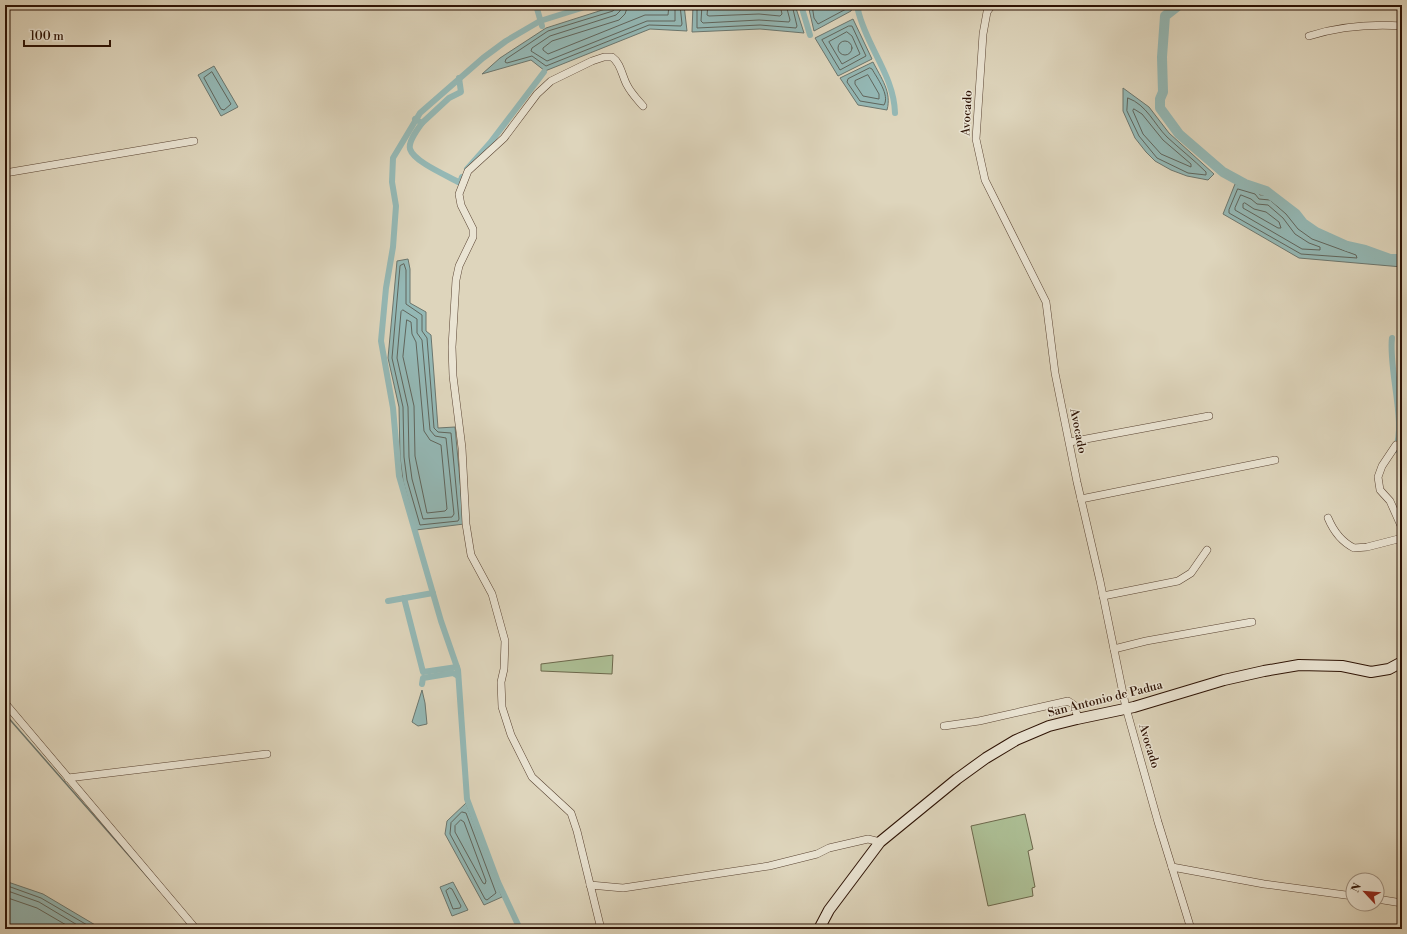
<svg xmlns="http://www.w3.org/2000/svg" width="1407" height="934" font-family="'Libre Bodoni',serif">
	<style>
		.green { fill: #acbe94; stroke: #6c684c }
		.water { fill: #94b8b5; stroke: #6b766e }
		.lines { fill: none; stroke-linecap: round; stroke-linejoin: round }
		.shore { stroke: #60655c; stroke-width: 1 }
		.stream { stroke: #6b766e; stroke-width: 1.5 }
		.canal { stroke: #94b8b5; stroke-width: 6 }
		.river { stroke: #94b8b5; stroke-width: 10 }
		.street-casing { stroke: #594332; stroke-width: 8 }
		.secondary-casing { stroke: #2d1204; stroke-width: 12 }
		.street { stroke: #eae4d3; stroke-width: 7 }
		.secondary { stroke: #eae4d3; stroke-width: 10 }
		.labels { text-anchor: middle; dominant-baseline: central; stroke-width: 3; stroke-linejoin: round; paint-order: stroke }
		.street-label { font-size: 12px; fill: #2d1204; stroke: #eae4d3 }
	</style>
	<rect width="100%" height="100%" fill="#ded5bc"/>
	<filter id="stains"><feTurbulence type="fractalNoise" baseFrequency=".005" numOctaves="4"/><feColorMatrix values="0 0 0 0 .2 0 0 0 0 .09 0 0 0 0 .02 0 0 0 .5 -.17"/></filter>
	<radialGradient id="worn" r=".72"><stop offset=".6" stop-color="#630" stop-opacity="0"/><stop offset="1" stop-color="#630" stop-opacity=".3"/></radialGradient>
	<!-- green -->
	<g class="green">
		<polygon points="613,655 612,674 541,671 541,664"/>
		<polygon points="1025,814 1033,849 1028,851 1035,887 1032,888 1033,896 988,906 971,826"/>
	</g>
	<!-- water -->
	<g class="water">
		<polygon points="618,5 684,5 687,31 650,29 545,71 531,60 482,74 500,58 546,28"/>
		<polygon points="693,5 795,5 804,33 760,29 692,32"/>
		<polygon points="808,5 854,5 851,11 814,31"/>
		<polygon points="853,19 872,59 838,76 815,38"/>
		<path d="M873,62C881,78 892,92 887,110L858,105L840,78Z"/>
		<polygon points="214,66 238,107 221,116 198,75"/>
		<polygon points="1123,88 1149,107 1169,133 1214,174 1208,180 1187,176 1171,170 1155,161 1146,152 1135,138 1123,111"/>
		<path d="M1235,184L1258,191L1260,195H1271C1277,201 1284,206 1289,212C1294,216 1296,222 1301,226C1318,243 1379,260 1402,260V267L1299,258L1223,214Z"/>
		<polygon points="408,259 410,269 410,303 426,312 426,331 431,335 438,428 455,427 464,524 416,530 403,481 400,457 399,407 388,358 397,261"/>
		<polygon points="422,690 425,703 427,724 418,726 412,722"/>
		<polygon points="466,803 502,897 484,905 445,834 447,821"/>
		<polygon points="5,881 43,894 102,929 13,929 5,926"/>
		<polygon points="453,882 468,910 452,916 440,887"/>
	</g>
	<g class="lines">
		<!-- shore -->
		<g class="shore">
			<polyline points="617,5 613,11 548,31 506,59 505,62 507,63 532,56 546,66 649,25 681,26 682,24 680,5"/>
			<polyline points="622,5 620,11 616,15 550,36 532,48 531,51 547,61 647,21 675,21 675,5"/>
			<polyline points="628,5 625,14 619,20 552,41 543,48 543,50 548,54 645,15 668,15 669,5"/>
			<polyline points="697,5 697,28 760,25 796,28 797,26 792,5"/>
			<polyline points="702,5 701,21 703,23 759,20 789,22 790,20 786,5"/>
			<polyline points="708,5 707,15 709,16 759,14 780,16 782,14 780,5"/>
			<polyline points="812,5 814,18 818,24 848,8 850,5"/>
			<polygon points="849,26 852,26 866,56 840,70 822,40"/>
			<polygon points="847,32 852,36 860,54 842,64 829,42"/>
			<circle cx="845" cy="48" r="7"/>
			<path d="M870,68L872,69C877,78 890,95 884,105L860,101L847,82L848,79Z"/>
			<polygon points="212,72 231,104 224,110 221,109 204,78"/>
			<polygon points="868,75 879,94 879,99 863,96 855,84 855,81"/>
			<path d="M1128,98C1147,105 1154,124 1167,137C1180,149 1194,160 1206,172V175L1188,173L1157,158L1139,136L1127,111Z"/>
			<polygon points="1134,109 1142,114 1163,140 1191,164 1191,167 1161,154 1143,134 1133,111"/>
			<polygon points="1238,189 1255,194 1259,199 1270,200 1286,214 1298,229 1312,239 1356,255 1357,258 1301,254 1229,213 1229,210"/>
			<polygon points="1241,195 1251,199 1257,204 1268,205 1283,218 1295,234 1309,243 1320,247 1320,250 1302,249 1235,210 1235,208"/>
			<polygon points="1245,203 1254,209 1266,212 1279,222 1281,228 1278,228 1243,208 1243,204"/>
			<polygon points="404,264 406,270 406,304 422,315 422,331 427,338 434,428 438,432 451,433 459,519 458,521 420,525 407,480 404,457 403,407 392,358 400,266"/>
			<polygon points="403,310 417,319 417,333 422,340 430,430 435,436 446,438 454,514 452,517 423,519 412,479 409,457 408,407 397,358 401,312"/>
			<polygon points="407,320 411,322 412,334 416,342 424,431 430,440 441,445 447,509 445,511 427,513 415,456 414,406 403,357"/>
			<polygon points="462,812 466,813 496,893 487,900 485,899 450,834 451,823"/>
			<polygon points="461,820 464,822 486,881 485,884 483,883 455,832 455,826"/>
			<polyline points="5,885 41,898 94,929"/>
			<polygon points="450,888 452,889 461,906 460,908 453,909 446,891"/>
			<polyline points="5,890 39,902 84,929"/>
			<polyline points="5,897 37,908 73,929"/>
		</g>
		<!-- stream -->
		<polyline class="stream" points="5,714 160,891"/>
		<!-- canal -->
		<g class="canal">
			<polyline points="536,5 542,26"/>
			<polyline points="801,5 810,35"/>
			<path d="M862,5L858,10C866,46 894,75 895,113"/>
			<path d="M415,119L422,123C418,129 408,141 410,149C414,162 448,176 460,183L462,177"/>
			<polyline points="422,123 449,98 461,92 459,78"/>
			<polyline points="467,169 490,143 544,72"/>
			<path d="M1392,338C1388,368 1407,425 1395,450"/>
			<polyline points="404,598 423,672 457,667"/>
			<polyline points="388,601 433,593"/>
			<polyline points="422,684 423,678 453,673 458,676"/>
			<polyline points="520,929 498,882 467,799 458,670 441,621 399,476 393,408 381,341 386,288 393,247 396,206 392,182 393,158 420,113 483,58 506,41 540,21 591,5"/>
		</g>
		<!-- river -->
		<polyline class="river" points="1179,5 1165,16 1162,57 1163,92 1160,99 1160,108 1179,134 1223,172 1245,184 1266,191 1296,214 1303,223 1316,232 1347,246 1365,250 1390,259 1402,259"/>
		<defs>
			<g id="street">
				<polyline points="992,5 987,12 983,34 976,139 985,180 1046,302 1055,373 1077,482 1100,581 1126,708 1158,822 1191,929"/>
				<path d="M1309,36C1338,27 1371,24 1402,26"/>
				<polyline points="5,173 194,141"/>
				<polyline points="1070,442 1209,416"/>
				<polyline points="1396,445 1382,466 1378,477 1380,490 1390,501 1402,528"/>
				<polyline points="1081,499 1275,460"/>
				<path d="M1328,518C1333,530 1342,542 1354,548L1367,547L1402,538"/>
				<polyline points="1103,596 1178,581 1191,573 1207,550"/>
				<polyline points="1114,649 1146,641 1252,622"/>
				<polyline points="5,703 196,929"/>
				<polyline points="944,726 979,721 1068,701 1074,705 1078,718"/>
				<polyline points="68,778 267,754"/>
				<polyline points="1172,867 1264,884 1353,896"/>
				<polyline points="590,885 623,888 769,866 817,854 829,848 868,839 880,842"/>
				<polyline points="1377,899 1402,903"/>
				<path d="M601,929L577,831L571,813L532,777L511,735L502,707L501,682L504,669L505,641L492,594L471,555L466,524L462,448L453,376L452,347L456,280L459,266L473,237V229L461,205L459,194L468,171L504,138L537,94L551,81L592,61L604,57H612C621,63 622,76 627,85C631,93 637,99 643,106"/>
			</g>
			<polyline id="secondary" points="819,929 829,910 880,842 957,779 986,758 1016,740 1049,726 1077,719 1134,707 1224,680 1264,671 1299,665 1342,666 1371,672 1389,669 1402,662"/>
		</defs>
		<!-- street casing -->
		<use href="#street" class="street-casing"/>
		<!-- secondary casing -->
		<use href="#secondary" class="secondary-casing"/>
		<!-- street -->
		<use href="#street" class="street"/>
		<!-- secondary -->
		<use href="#secondary" class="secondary"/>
	</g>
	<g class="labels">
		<!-- street labels -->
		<g class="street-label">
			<text transform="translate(967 113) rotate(-87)">Avocado</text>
			<text transform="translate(1078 431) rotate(79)">Avocado</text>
			<text transform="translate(1105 699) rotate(-14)">San Antonio de Padua</text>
			<text transform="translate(1149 746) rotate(73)">Avocado</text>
		</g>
	</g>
	<!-- margin -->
	<rect width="1407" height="934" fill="none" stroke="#ded5bc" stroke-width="20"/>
	<rect x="6" y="6" width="1395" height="922" fill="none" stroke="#2d1204" stroke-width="2"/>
	<rect x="10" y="10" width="1387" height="914" fill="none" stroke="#2d1204"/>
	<!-- north arrow -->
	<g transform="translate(1365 892) rotate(296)"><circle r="19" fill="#eae4d3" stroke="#9e9080"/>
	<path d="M0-3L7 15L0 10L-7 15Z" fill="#8f2418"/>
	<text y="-6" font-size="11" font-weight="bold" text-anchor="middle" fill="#2d1204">N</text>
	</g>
	<!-- scale -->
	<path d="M24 40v6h86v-6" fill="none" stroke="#2d1204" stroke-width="2"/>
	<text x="30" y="40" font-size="12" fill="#2d1204" stroke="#eae4d3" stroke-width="3" paint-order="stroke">100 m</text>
	<rect width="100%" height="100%" filter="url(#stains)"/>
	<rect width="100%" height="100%" fill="url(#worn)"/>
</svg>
